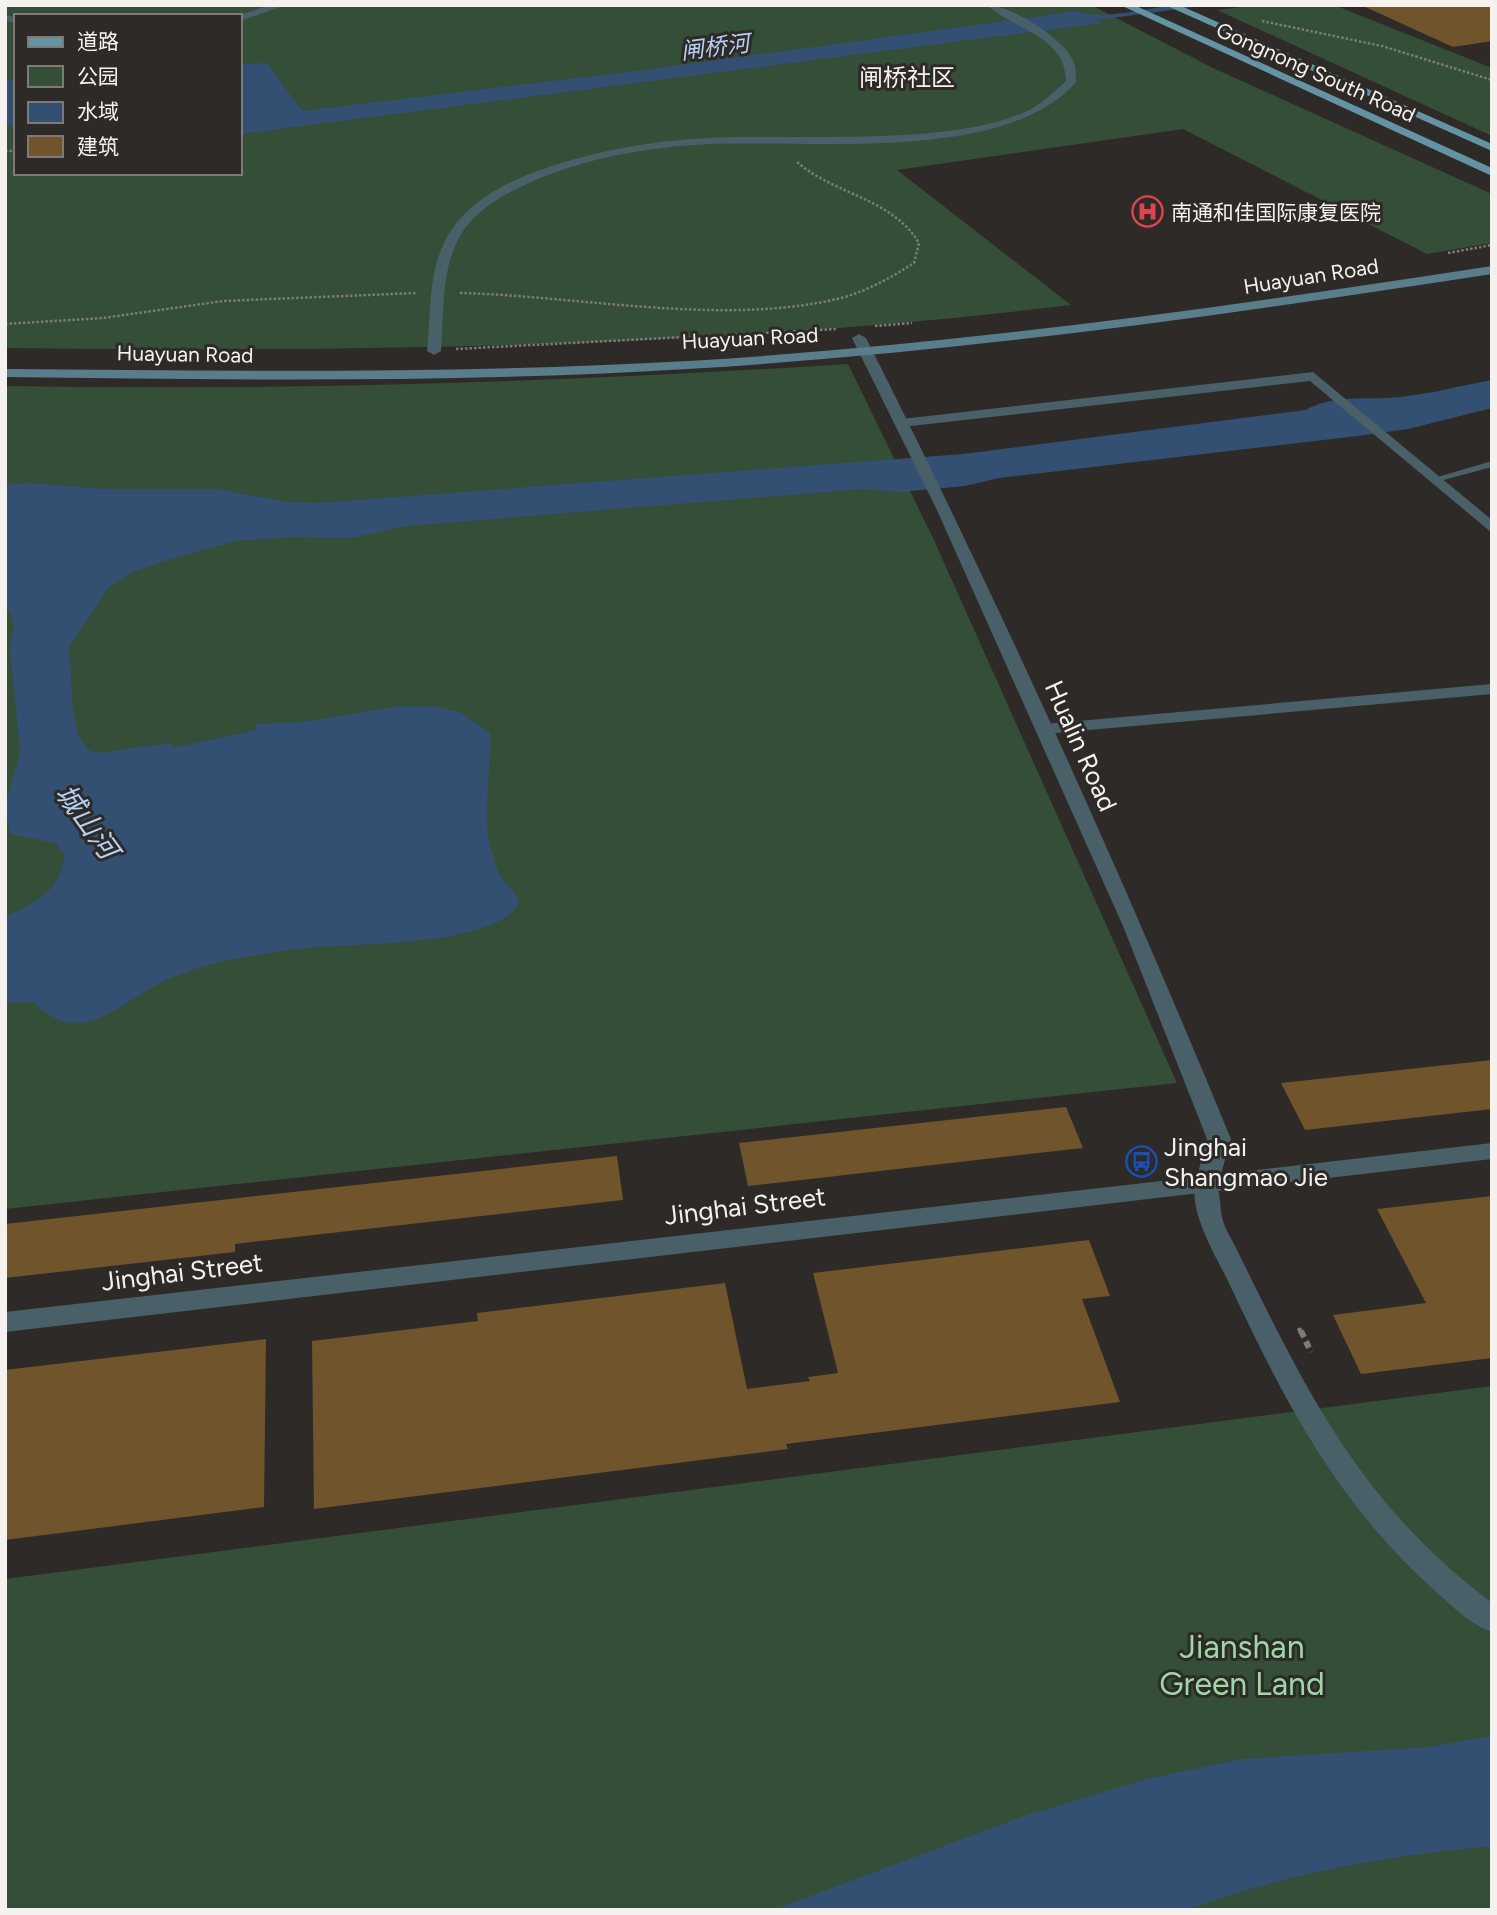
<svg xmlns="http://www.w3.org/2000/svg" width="1497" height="1915" font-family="Figtree,'Noto Sans SC',sans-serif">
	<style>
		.green { fill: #344e38; fill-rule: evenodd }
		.water { fill: #335072 }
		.building { fill: #6f542c }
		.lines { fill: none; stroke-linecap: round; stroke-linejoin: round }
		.path-far2 { stroke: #7f7b79; stroke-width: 2.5; stroke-dasharray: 2.5 2; stroke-linecap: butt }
		.path-far1 { stroke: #7f7b79; stroke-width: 4.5; stroke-dasharray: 5 3.5; stroke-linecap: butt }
		.path { stroke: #7f7b79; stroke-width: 6; stroke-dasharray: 7 4.5; stroke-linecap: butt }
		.service { fill: #496068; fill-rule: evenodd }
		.pedestrian { fill: #496068; fill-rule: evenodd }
		.minor { fill: #496068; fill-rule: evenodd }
		.tertiary { fill: #496068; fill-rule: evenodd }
		.secondary { fill: #597d8a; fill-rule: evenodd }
		.primary { fill: #6494a4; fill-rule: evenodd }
		.labels { text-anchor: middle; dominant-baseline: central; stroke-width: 6; stroke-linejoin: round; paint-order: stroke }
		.far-street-label { font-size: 21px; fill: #f4f1ef; stroke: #2e2a27 }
		.far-poi-label { font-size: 21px; fill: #f4f1ef; stroke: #2e2a27; text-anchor: start }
		.far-water-label { font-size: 23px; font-style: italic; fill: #b4d1f4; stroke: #2e2a27 }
		.far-quarter-label { font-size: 24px; fill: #f4f1ef; stroke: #2e2a27 }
		.street-label { font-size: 26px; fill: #f4f1ef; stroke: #2e2a27 }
		.poi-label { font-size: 26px; fill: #f4f1ef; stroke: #2e2a27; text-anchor: start }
		.water-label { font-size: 28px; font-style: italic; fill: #b4d1f4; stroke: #2e2a27 }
		.near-park-label { font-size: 32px; fill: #9bd9a4; stroke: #2e2a27 }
	</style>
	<rect width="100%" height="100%" fill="#2e2a27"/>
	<!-- green -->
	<g class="green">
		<path d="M5,5H1091L1213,68L1492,194V243L1427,254L1183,129L897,170L1071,305C717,348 361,352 5,348ZM16,16H240V173H16Z"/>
		<polygon points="1258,5 1334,5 1492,68 1492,136 1217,10"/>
		<path d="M848,364L933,538L1177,1083L5,1209V386C286,391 568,382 848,364Z"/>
		<polygon points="1492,1386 1492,1910 5,1910 5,1579"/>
	</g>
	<!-- water -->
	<g class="water">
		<path d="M1174,5H1208L1097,20L1102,23L240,134V64L267,63L302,111L636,71L1078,11C1098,21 1150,8 1174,5Z"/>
		<polygon points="5,80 16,80 16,126 5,124"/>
		<path d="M1492,380V408L1408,429L1358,436L999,478L965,486L900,492L862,489L444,523L406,526L352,538L292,537L236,541L160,562L130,573L109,587L69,646L73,712L79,737L87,749L96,753L170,743L173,748L257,730L255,724L300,722L403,706L439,707L462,713L491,734C490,763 483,825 491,850C494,858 496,868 500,876C505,886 527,897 514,910C480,946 357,943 308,948C284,950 259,954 235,959C211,963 186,971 164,981C117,1004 82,1050 33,1002L5,1003V916C35,905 63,888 64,854L55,843L10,834L5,806L20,753L10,649L14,626L10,612L5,608V485L30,483L105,489H216L288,502L318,503L963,454L1306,410C1330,396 1358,399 1385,398C1420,397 1457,386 1492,380Z"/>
		<path d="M1492,1736V1846C1385,1856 1287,1873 1186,1910H773L1024,1816L1147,1779L1243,1759L1430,1747Z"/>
	</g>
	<!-- building -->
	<g class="building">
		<polygon points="1361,5 1492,5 1492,41 1453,47"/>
		<polygon points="1492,1060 1492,1109 1305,1130 1281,1083"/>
		<polygon points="1066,1107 1083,1148 748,1186 739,1143"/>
		<polygon points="617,1156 623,1200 235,1244 235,1252 5,1278 5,1224"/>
		<polygon points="1492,1196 1492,1358 1361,1374 1333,1315 1426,1303 1377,1209"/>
		<polygon points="1089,1240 1110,1296 1082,1299 1120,1402 786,1444 788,1449 314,1509 312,1341 478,1321 477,1313 725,1283 747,1389 810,1381 808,1377 838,1373 813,1273"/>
		<polygon points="266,1339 264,1507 5,1540 5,1370"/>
	</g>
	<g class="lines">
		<!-- path-far2 -->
		<g class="path-far2">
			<polyline points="1262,21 1382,46 1492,80"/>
			<polyline points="5,151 16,151"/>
			<polyline points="1448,253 1492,245"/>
			<path d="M460,293C580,296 721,326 837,299C866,292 890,278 914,263L919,243C892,198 835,195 797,162"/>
			<polyline points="5,324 103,318 223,301 416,293"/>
			<polyline points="875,326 912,323"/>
			<polyline points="456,349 838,329"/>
		</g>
		<!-- path-far1 -->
		<polyline class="path-far1" points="1299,1328 1301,1333"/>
		<!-- path -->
		<polyline class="path" points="1301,1331 1311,1352"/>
		<!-- service -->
		<polygon class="service" points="1492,461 1492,467 1436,482 1431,479"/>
		<!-- pedestrian -->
		<g class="pedestrian">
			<polygon points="270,5 286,5 240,21 240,16 237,16"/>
			<path d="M987,5C1010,5 1058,36 1070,55C1076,64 1076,72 1076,82C1006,163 811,140 710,144C648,147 581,158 525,185C498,197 470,214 457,242C441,275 444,315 441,351L434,355L427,351C431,315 428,274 445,241C463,205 503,183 540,170C594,151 650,141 707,138C790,133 976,150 1042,102C1050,96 1058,88 1066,81C1065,36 1015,30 987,5Z"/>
			<polygon points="5,15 16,17 16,23 5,21"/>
			<path d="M1206,1178L1214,1180C1222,1193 1219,1208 1223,1221C1226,1231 1233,1241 1237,1250C1308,1394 1360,1503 1492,1603V1632C1469,1624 1450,1604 1432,1588C1333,1498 1283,1398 1227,1279C1216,1257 1184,1203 1198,1180Z"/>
		</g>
		<!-- minor -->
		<g class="minor">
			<polygon points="1313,372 1492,520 1492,533 1310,381 902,427 895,423 902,419"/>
			<polygon points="1492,684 1492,694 1044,734 1035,729 1044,724"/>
		</g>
		<!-- tertiary -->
		<path class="tertiary" d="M859,334L866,338C998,600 1119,867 1231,1139L1221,1174L1492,1143V1159L5,1332V1312L1197,1177L1207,1139L1123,926L936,508L852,338Z"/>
		<!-- secondary -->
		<path class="secondary" d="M1492,266V274C1225,315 957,353 688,369C460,383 233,380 5,377V369C233,371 460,374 688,361C957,345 1225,307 1492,266Z"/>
		<!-- primary -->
		<g class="primary">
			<polygon points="1120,5 1134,5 1492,168 1492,176"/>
			<polygon points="1165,5 1179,5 1492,144 1492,151"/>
		</g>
	</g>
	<!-- icons -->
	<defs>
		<symbol id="hospital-ring" viewBox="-11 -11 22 22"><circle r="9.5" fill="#2e2a27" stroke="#e0444e" stroke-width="1.5"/><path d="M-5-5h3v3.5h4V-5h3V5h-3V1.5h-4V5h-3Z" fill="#e0444e"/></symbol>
		<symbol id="bus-ring" viewBox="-11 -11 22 22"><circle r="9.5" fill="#2e2a27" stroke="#1a4fb4" stroke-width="1.5"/><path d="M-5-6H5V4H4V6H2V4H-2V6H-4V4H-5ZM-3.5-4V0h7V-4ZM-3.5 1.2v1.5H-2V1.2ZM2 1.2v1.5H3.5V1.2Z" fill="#1a4fb4"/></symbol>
	</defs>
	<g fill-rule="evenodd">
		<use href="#hospital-ring" x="1130" y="194" width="35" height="35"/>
		<use href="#bus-ring" x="1124" y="1144" width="35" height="35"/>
	</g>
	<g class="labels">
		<!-- far-street labels -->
		<g class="far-street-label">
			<text transform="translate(1316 72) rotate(24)">Gongnong South Road</text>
			<text transform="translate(1311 276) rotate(-9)">Huayuan Road</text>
			<text transform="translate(750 338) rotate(-3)">Huayuan Road</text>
			<text transform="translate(185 354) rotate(1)">Huayuan Road</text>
		</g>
		<!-- far-poi labels -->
		<g class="far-poi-label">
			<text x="1171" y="212">南通和佳国际康复医院</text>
		</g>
		<!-- far-water labels -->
		<g class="far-water-label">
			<text transform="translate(715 47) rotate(-7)">闸桥河</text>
		</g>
		<!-- far-quarter labels -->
		<g class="far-quarter-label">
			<text x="907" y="77">闸桥社区</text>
		</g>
		<!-- street labels -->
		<g class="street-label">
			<text transform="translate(1081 746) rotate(66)">Hualin Road</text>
			<text transform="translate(745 1206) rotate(-7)">Jinghai Street</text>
			<text transform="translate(182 1272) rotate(-7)">Jinghai Street</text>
		</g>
		<!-- poi labels -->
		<g class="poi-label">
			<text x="1164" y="1147">Jinghai<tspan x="1164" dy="30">Shangmao Jie</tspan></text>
		</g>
		<!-- water labels -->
		<g class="water-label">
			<text transform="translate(87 821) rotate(54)">城山河</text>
		</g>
		<!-- near-park labels -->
		<g class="near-park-label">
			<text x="1242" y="1647">Jianshan<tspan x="1242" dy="37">Green Land</tspan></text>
		</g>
	</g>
	<!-- border -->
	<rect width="1497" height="1915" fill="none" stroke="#f4f1ef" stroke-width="14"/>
	<!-- legend -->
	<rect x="14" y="14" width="228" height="161" fill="#2e2a27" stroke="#7d7a77" stroke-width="2"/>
	<rect x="28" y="37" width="35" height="10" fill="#6494a4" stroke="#7d7a77" stroke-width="2"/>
	<text x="77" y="49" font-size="21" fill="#f4f1ef">道路</text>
	<rect x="28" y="66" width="35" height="21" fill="#344e38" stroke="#7d7a77" stroke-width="2"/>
	<text x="77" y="84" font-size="21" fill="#f4f1ef">公园</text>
	<rect x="28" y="102" width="35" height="21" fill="#335072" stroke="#7d7a77" stroke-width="2"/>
	<text x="77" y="119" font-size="21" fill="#f4f1ef">水域</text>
	<rect x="28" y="136" width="35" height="21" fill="#6f542c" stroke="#7d7a77" stroke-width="2"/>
	<text x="77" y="154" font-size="21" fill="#f4f1ef">建筑</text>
</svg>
